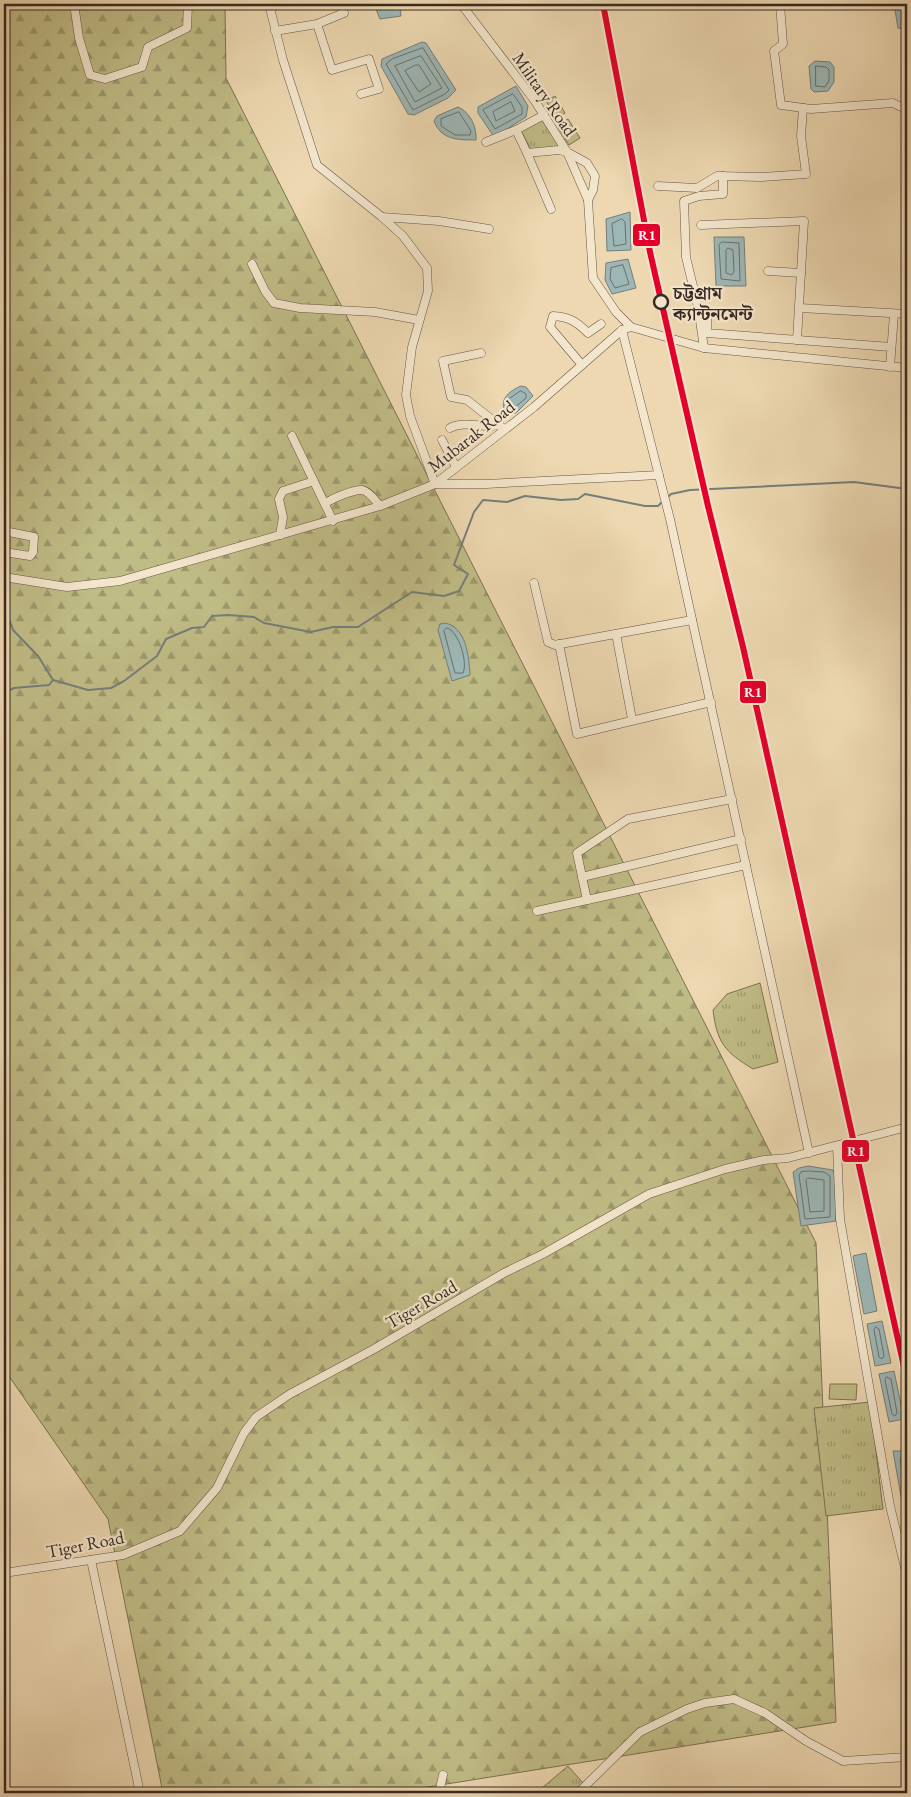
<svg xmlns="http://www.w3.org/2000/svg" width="911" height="1797" font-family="'EB Garamond','Noto Serif Bengali',serif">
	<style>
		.forest { fill: url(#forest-firs); stroke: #7d7254 }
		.park { fill: url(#park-tufts); stroke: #7d7254 }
		.pitch { fill: #c0bc86; stroke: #7d7254 }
		.water { fill: #9db7b6; stroke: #757e7b }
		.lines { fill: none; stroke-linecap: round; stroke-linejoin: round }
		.shore { stroke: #6c706c; stroke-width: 1 }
		.stream { stroke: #757e7b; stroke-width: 2 }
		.minor-casing { stroke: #675546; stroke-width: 9 }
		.minor { stroke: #f3e6cc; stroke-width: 8 }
		.rail-1-casing { stroke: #f3e6cc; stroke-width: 10 }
		.rail-1 { stroke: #e4002b; stroke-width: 6 }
		.stop-dot { fill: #f3e6cc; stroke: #3a2922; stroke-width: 2.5 }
		.labels { text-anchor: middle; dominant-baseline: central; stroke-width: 4.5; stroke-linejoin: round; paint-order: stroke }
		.street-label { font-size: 18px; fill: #3a2922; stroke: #f3e6cc }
		.stop-label { font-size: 18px; font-weight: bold; fill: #3a2922; stroke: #f3e6cc; text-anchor: start }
		.line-badge { stroke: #f3e6cc; stroke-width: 2 }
		.badge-label { font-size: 14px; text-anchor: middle; font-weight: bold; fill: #fff }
	</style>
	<defs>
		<pattern id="forest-firs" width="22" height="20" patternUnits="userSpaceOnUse" patternTransform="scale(1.25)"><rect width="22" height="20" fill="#c0bc86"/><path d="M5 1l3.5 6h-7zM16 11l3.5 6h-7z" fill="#9d996d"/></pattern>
		<pattern id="park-tufts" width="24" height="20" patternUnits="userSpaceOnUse" patternTransform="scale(1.25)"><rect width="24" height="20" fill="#c0bc86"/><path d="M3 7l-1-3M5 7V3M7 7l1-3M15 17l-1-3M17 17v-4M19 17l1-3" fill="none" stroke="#9d996d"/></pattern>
	</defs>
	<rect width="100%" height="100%" fill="#edd8b1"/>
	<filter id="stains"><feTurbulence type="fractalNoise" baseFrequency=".004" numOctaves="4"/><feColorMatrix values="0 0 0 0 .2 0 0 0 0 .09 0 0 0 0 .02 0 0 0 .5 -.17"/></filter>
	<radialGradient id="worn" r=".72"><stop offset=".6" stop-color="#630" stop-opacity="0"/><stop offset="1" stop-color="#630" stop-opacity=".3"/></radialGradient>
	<!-- forest -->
	<polygon class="forest" points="4,4 225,4 226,78 816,1243 836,1722 390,1793 163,1793 108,1519 4,1369"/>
	<!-- park -->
	<g class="park">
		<polygon points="555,96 565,113 557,118 546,101"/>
		<polygon points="542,120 560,147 531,150 521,131"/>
		<path d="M760,983L778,1062L753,1069C725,1052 717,1043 713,1010L727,994Z"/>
		<polygon points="870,1402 883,1509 826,1516 814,1408"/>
		<polygon points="568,1766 583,1783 570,1793 536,1793"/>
	</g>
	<!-- pitch -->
	<g class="pitch">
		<polygon points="568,119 580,138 569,145 557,126"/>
		<polygon points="830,1384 857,1384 856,1400 829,1399"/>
	</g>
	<!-- water -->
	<g class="water">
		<polygon points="374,4 400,4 401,16 380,19"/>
		<polygon points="894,4 907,4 907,30 898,28"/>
		<polygon points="422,42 426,43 456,90 448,98 414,115 408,114 381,66 382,59"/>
		<polygon points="815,61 830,62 834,67 834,82 828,91 814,92 811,89 809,66"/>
		<polygon points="516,86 528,106 526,117 494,137 478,113 478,107"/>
		<path d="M458,107C470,112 477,127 476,140C458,140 441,140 434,121L437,116Z"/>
		<polygon points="630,212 631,250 607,251 606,219"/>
		<polygon points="744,237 746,286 716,286 714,237"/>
		<polygon points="628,259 636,288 612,294 605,280 606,263"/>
		<path d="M521,386L526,387L533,396L516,413H507C497,401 509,391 521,386Z"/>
		<path d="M445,623C466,627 469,656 470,675L452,681L438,630L440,624Z"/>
		<polygon points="808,1166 833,1170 835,1175 836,1221 801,1226 793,1172 799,1168"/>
		<polygon points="866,1253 877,1311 864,1314 853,1256"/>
		<polygon points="882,1321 891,1363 875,1366 867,1324"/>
		<polygon points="894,1371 904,1419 889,1422 879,1374"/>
		<polygon points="893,1451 907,1451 907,1530"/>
	</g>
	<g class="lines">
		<!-- shore -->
		<g class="shore">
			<polygon points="423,48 449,90 445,94 413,110 386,64 392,59"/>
			<polygon points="421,56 442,88 415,102 395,66"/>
			<polygon points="416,65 419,65 431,84 419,92 405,71"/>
			<polygon points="816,66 826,67 829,70 829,81 825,87 816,86"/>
			<polygon points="513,94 522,107 522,114 495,129 483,110"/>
			<polygon points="511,102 515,111 496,121 493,112"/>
			<polygon points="459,112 471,131 470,135 455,135 441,126 441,119"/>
			<polygon points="622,219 625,222 626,244 614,246 612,224"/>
			<polygon points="722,242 739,243 740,281 721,279 719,245"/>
			<polygon points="728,248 733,250 734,272 732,275 726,273 726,251"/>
			<polygon points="623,265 629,284 615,288 610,279 611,268"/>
			<polygon points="521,391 526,394 526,398 514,408 509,408 509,399"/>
			<path d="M447,628C459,631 468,663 463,673H455L444,631Z"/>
			<polygon points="809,1171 824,1172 830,1176 830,1217 805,1219 799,1175 801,1172"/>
			<polygon points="808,1178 824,1180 824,1211 810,1212 806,1180"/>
			<polygon points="876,1327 879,1329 884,1356 882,1359 879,1357 874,1330"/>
			<polygon points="887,1377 891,1379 897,1413 895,1416 892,1414 885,1380"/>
			<polyline points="907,1456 900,1459 907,1502"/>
		</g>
		<!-- stream -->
		<g class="stream">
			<polyline points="667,498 671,494 690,490 854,482 907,489"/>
			<polyline points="4,611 7,613 13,630 38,656 53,680 88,690 111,688 124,681 157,656 166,639 192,628 204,627 212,616 228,615 254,617 264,623 311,632 333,627 358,627 412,592 444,596 459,591 468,574 454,565 474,512 483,500 507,502 525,496 561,500 578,499 585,494 645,506 658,506 663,501"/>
			<polyline points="4,693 14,688 49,685 53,680"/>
		</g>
		<defs>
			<g id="minor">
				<polyline points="74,4 79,38 90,75 105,79 142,67 148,47 187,28 188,4"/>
				<polyline points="269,4 283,60 317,165 382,217 403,236 427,268 428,291 412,347 406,395 410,416 435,484 486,484 659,475"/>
				<polyline points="461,4 535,101 567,152 587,163 595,176 593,190 588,200 593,278 616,312 631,327"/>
				<polyline points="780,4 783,44 774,51 781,105 811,109 893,103 901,107 907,106"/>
				<polyline points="317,24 344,13 341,4"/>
				<polyline points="275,31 317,24 332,70 369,59 379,89 361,94"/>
				<polyline points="486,142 516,130"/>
				<polyline points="527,153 516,130 544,115"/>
				<polyline points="658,186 697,188 717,176 761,177 806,174 801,136 803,108"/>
				<polyline points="551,209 527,153 559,150 567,152 588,200"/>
				<polyline points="382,217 439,221 489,229"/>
				<polyline points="701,225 804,221 797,340"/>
				<polyline points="252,264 265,291 274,303 300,308 375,312 419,320"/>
				<polyline points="768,271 801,273"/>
				<polyline points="800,308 907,314"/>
				<polyline points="707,315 707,333 891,347"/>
				<polyline points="622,330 670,519 809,1153"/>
				<polyline points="704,348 698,307 686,257 684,201 699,196 723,194 723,176"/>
				<polyline points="481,353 443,361 451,397 467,400 504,429"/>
				<path d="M582,365L550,327L553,316C569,317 576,321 588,333L601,324"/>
				<polyline points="890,367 894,314"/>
				<path d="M450,428C465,420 483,429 499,425"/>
				<polyline points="292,436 333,521"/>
				<polyline points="442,440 456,467"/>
				<path d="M325,504C330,499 355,489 362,490C369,491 376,501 380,506"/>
				<polyline points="4,514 4,517"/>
				<polyline points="4,531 34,537 33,552 30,556 4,552"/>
				<polyline points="280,535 283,517 279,499 283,491 314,481"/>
				<polyline points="4,577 67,587 120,581 380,506 435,484 534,407 622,330 631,327 704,348 907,368"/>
				<polyline points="534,583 548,642 555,645 692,620"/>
				<polyline points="616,634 632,719"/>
				<polyline points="559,644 577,734 711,702"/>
				<polyline points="582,877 741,839"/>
				<polyline points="587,900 577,853 628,819 732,799"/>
				<polyline points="537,911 746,865"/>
				<polyline points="837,1146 840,1219 890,1506 907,1576"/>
				<polyline points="91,1560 140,1793"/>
				<polyline points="4,1573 123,1555 180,1531 217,1488 244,1433 256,1417 290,1394 374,1349 504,1273 543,1254 649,1194 725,1169 764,1160 788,1158 907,1127"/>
				<polyline points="439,1793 443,1775"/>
				<polyline points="578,1793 640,1732 687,1709 705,1703 734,1699 765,1713 806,1741 843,1761 907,1757"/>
			</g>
		</defs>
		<!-- minor casing -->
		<use href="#minor" class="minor-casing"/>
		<!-- minor -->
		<use href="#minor" class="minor"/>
		<defs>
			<polyline id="rail-1" points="603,4 650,252 708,506 743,647 907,1380"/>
		</defs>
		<!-- rail-1 casing -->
		<use href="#rail-1" class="rail-1-casing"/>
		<!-- rail-1 -->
		<use href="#rail-1" class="rail-1"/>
	</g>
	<!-- markers -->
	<circle class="stop-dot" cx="661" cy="302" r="7"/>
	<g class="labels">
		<!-- street labels -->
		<g class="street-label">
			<text transform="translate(545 94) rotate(55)">Military Road</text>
			<text transform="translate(471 436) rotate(-38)">Mubarak Road</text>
			<text transform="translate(421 1304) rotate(-30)">Tiger Road</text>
			<text transform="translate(85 1544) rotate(-11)">Tiger Road</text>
		</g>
		<!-- stop labels -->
		<g class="stop-label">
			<text x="673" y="292">চট্টগ্রাম<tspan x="673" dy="21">ক্যান্টনমেন্ট</tspan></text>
		</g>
	</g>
	<g class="line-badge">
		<rect x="632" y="223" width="29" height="24" rx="5" fill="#e4002b"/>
		<rect x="739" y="680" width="28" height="24" rx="5" fill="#e4002b"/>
		<rect x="841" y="1139" width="29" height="24" rx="5" fill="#e4002b"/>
	</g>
	<g class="badge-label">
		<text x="647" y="240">R1</text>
		<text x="753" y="697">R1</text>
		<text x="856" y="1156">R1</text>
	</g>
	<!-- margin -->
	<rect width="911" height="1797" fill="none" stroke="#edd8b1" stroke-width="20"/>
	<rect x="5" y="5" width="901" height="1787" fill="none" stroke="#3a2922" stroke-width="2.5"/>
	<rect x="10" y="10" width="891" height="1777" fill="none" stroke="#3a2922"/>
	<rect width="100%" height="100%" filter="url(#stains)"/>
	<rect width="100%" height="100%" fill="url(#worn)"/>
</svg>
